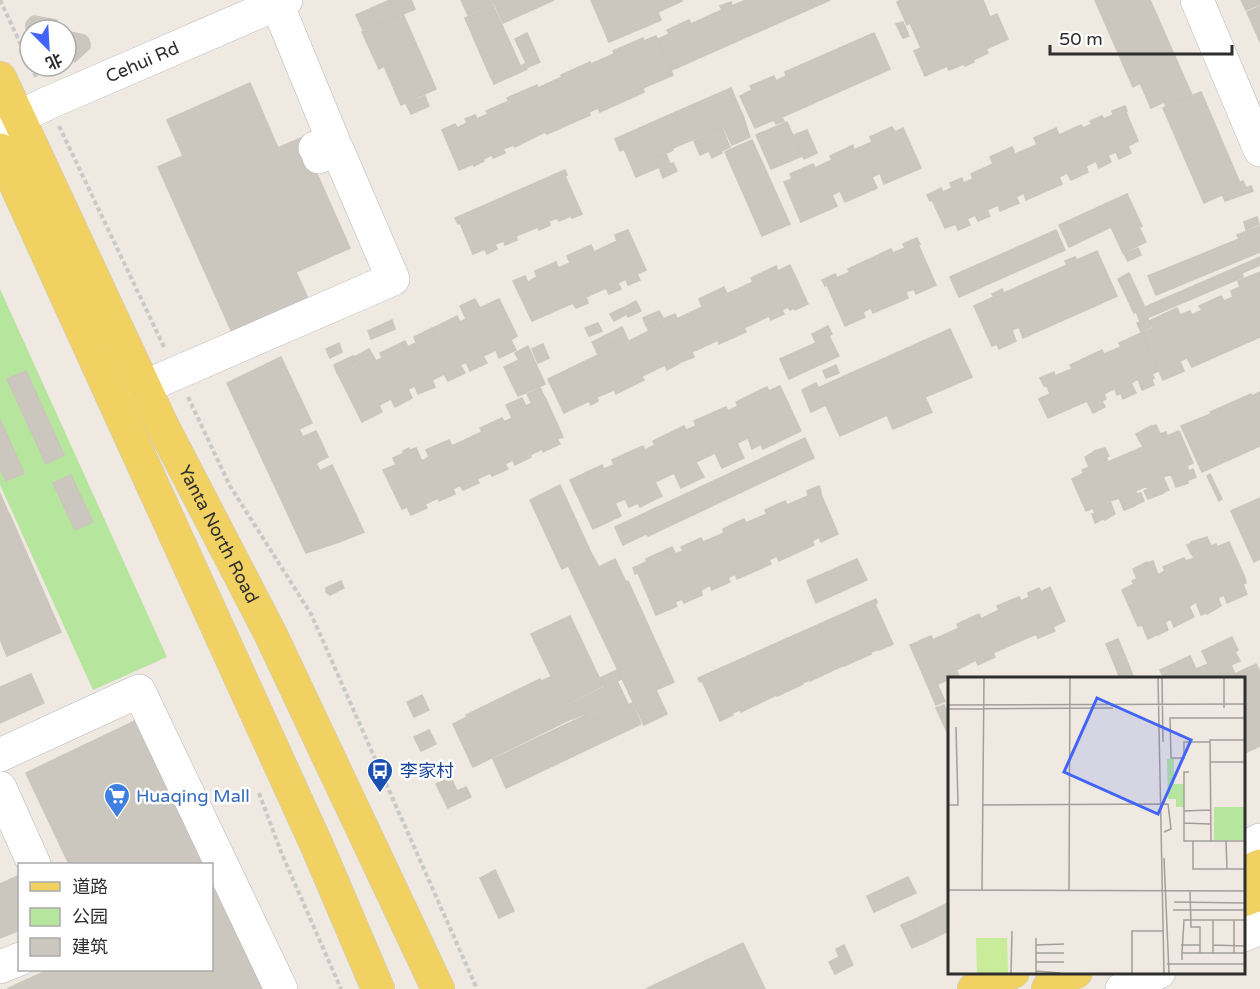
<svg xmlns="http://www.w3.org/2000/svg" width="1260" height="989" font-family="'Varela Round','Noto Sans SC',sans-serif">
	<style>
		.green { fill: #b6e59e }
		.building { fill: #cbc7bf; stroke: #cbc5ba; stroke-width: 1.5 }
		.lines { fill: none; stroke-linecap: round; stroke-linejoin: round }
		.minor-casing { stroke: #b4b7c1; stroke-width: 34 }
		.major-casing { stroke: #c9c9c9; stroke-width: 34 }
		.path { stroke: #c9c9c9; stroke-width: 4; stroke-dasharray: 4.5 3; stroke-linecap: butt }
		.minor { stroke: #fff; stroke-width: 33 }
		.major { stroke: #f2d163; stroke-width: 33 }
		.labels { text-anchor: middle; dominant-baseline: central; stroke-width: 5; stroke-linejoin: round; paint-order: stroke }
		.street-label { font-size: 18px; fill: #2e2e2e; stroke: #fff }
		.transit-label { font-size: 18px; fill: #164399; stroke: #fff; text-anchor: start }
		.shop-label { font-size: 18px; fill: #366cbe; stroke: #fff; text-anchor: start }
		.inset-road { fill: none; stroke: #a29e99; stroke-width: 1.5 }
		.view { fill: #4264fb; fill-opacity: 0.15; stroke: #4264fb; stroke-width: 3 }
		.inset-edge { fill: none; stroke: #2e2e2e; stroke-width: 3 }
	</style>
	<rect width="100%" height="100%" fill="#efe9e1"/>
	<!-- green -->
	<polygon class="green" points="0,289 167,657 93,690 0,485"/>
	<!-- building -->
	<g class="building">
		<polygon points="390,0 411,0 415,9 403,14 403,13 363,30 356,15"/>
		<polygon points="461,0 492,0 494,3 468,15"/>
		<polygon points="493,0 554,0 503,23"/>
		<polygon points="591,0 681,0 682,1 658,12 661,20 609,42"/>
		<polygon points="746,0 830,0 672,70 658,39 669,34 667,30 689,20 691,24 722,10 720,6 731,2 732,6"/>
		<polygon points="901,0 983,0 990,17 997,14 1008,39 986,49 988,53 973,60 974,62 965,66 964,64 949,70 947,66 925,76 914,51 921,48 910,23 907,25 897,2"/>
		<polygon points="1095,0 1150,0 1192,95 1166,106 1164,102 1151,108 1140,83 1133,87"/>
		<polygon points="1241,0 1260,0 1260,4 1246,10"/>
		<polygon points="493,5 520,65 491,78 465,18"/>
		<polygon points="1260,6 1260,42 1247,12"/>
		<polygon points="403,14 436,89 401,105 384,66 379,69 362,32"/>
		<polygon points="34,16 57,20 56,26 60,27 62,30 30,30 30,37 26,29 26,23 31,17"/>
		<polygon points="903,22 909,36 903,38 896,24"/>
		<polygon points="70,32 84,35 88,38 90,43 90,48 75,62 71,57 66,59 66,33"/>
		<polygon points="527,33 540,62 528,67 515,39"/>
		<polygon points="874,33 890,69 782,117 784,121 776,124 774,120 755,128 740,96 752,90 750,86 774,76 776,81 786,76 785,72"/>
		<polygon points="656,36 673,75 643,88 644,92 600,112 598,108 589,112 590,115 547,134 545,132 515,147 514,145 503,149 505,153 493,158 492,155 483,159 484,161 474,166 473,164 459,170 442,130 455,124 457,128 467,123 465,119 475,115 477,119 488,114 486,111 509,101 507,98 537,85 538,88 562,77 561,75 590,62 591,64 614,54 613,51 643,38 644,41"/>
		<polygon points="525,64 527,69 494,84 492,79"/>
		<polygon points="250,83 278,148 301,138 350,248 296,272 311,305 235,339 158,167 183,156 167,120"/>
		<polygon points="731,88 744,118 673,148 660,119"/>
		<polygon points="1201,92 1240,183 1220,191 1222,195 1204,203 1163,108"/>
		<polygon points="425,96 429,106 411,114 406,104"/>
		<polygon points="1125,106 1127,111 1126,112 1138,141 1128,146 1131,153 1119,159 1116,152 1108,155 1111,162 1099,168 1096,161 1086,166 1088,172 1071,180 1067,173 1059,177 1062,184 1026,200 1024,193 1016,197 1019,203 1000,211 998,205 987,210 990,216 978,221 975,215 967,219 970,225 958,230 956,224 945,228 932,200 930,201 927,195 941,188 943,192 952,188 950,183 962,178 963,183 973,179 971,174 993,164 990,157 1012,147 1015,154 1037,145 1034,138 1056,128 1059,135 1081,125 1083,128 1092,124 1090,121 1102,116 1104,119 1113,115 1112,111"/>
		<polygon points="660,119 673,150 655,158 659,167 636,177 624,149 620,151 615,139"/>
		<polygon points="744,119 750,137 732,145 724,128"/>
		<polygon points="787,122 802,156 771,169 756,135"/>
		<polygon points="892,127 895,132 903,128 921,168 884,184 880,173 872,177 877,188 845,202 840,191 832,195 837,206 801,222 784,182 792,179 790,174 813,164 815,168 832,160 830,156 853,145 854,150 872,142 870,137"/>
		<polygon points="722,128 730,147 721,151 722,153 712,158 709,151 700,155 694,141"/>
		<polygon points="807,130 817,153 804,159 794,135"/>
		<polygon points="752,140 790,224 762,236 725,152"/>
		<polygon points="666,154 670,164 673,163 677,171 663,178 656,158"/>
		<polygon points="565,170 567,175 565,176 582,214 572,218 571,216 559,221 557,218 549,221 550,225 539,230 538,227 516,236 517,240 505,245 504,241 495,244 497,249 487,254 485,249 473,254 460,223 458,224 455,218"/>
		<polygon points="1243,181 1246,188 1251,186 1253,191 1225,201 1221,192 1241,184 1241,182"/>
		<polygon points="1127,194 1142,226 1139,227 1146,242 1123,253 1111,227 1069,247 1059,225"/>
		<polygon points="1257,217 1259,224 1246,230 1244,222"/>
		<polygon points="1260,226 1260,252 1156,295 1148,276 1239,239 1237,235"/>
		<polygon points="628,230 646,270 637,274 640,280 628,285 626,279 618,283 621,289 609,294 606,288 586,297 588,303 576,308 573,303 532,321 513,281 525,276 528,282 537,277 535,271 556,262 558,268 570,263 567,256 591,245 594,252 617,241 615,235"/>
		<polygon points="1056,230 1065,250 959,297 950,277"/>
		<polygon points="917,238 920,244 918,244 936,285 916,294 914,289 906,292 908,298 873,313 871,308 863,312 865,317 845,326 827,285 825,286 822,280 835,274 837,278 850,272 848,269 891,249 893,253 905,248 903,244"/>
		<polygon points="1138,248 1141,255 1128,261 1124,254"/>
		<polygon points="1097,251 1117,296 1023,338 1019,327 1012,330 1016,341 999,349 997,344 992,346 974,306 994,297 992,294 1002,289 1004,293 1067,265 1065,261 1075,257 1077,260"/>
		<polygon points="1260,257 1260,265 1242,273 1243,277 1140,321 1136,312 1146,308 1145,307"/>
		<polygon points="790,265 808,304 795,310 794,308 790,310 788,307 782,310 784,314 771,320 769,316 744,328 746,332 719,344 718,340 692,352 694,357 681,362 661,320 675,314 677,319 702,307 699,299 724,287 727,294 753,282 751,278 776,266 778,271"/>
		<polygon points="1260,272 1260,337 1192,367 1187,358 1180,361 1184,371 1163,380 1142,333 1153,328 1149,321 1177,308 1180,315 1190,311 1192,315 1202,310 1199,306 1221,296 1224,301 1233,297 1231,291 1240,287 1238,281"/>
		<polygon points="1129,273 1145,308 1134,313 1118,279"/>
		<polygon points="475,299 480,308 499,299 517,336 511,340 516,350 499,358 496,350 483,356 487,363 470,371 466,362 460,365 465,373 448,381 444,374 432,380 435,387 418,394 415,386 408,389 412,398 395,407 391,399 379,405 382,412 362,422 338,374 358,365 354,357 369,349 376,361 382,358 380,353 405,341 408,347 435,333 433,328 457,316 460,322 466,319 460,306"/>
		<polygon points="636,301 641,311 628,317 623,308"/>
		<polygon points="622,308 625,315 614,321 610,314"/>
		<polygon points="659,311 663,318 646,326 643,318"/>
		<polygon points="1148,319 1151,327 1141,332 1137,323"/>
		<polygon points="392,320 395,329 371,339 368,331"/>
		<polygon points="660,321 680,363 667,370 665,365 642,376 644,380 616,394 614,390 597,397 598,401 591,405 589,401 564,413 548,379 598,355 596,351 622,338 625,343 649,331 647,327"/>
		<polygon points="598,323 602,331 589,336 585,328"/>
		<polygon points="828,326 832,334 829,336 839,356 789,379 780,359 816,343 812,334"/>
		<polygon points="622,327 628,340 625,342 622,337 596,350 592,342"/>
		<polygon points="432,328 435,333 416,342 414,337"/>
		<polygon points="950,329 972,377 925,397 932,412 893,429 887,415 840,436 818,388"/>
		<polygon points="1141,333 1158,371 1152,374 1154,378 1152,379 1154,385 1142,390 1138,379 1131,383 1136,393 1123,399 1121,393 1117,395 1115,389 1111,390 1104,394 1106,399 1102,401 1105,407 1093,413 1087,401 1048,418 1039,399 1050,394 1047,386 1044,386 1040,378 1054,372 1055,376 1072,369 1070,365 1102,350 1104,354 1121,347 1119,343"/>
		<polygon points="339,343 342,352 330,358 326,349"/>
		<polygon points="543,344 549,358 538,363 532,349"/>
		<polygon points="528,346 545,384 518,396 504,367 519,360 515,353"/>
		<polygon points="353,356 356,364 337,373 334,365"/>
		<polygon points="281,357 312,423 299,429 303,437 316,431 328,457 316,463 320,471 332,465 364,532 339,542 306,553 227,383"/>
		<polygon points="836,365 839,373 826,378 823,371"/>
		<polygon points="26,371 64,455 46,464 7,379"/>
		<polygon points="816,383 826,405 811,412 802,390"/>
		<polygon points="780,386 801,431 763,449 761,444 752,449 748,438 737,443 744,458 722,468 715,453 696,462 704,477 681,488 674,473 655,482 662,496 640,507 638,503 629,507 625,499 615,503 621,516 593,529 570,480 602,465 604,469 614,465 612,460 643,446 645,450 655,445 653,441 684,426 686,430 696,426 694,421 726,407 728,411 738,406 736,402 767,387 769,391"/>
		<polygon points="540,388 544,396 531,402 527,394"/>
		<polygon points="1260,392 1260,446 1202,472 1181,426 1211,414 1210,412 1251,394 1252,396"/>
		<polygon points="545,397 563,437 557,439 560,444 543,452 542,449 530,455 531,457 515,465 513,460 505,464 508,469 492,476 490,473 477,479 479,483 463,490 460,485 453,489 455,494 439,501 438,498 425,504 427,508 411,515 407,507 402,509 383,470 396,465 393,458 404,453 403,451 409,448 410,450 416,448 422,461 429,457 426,450 449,440 452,446 482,432 480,428 502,418 504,422 512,418 506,405 522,398 526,406"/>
		<polygon points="0,419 24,473 6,481 0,468"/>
		<polygon points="1156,425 1160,434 1166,432 1167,436 1179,431 1193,463 1187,466 1189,471 1193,469 1196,477 1187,481 1188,483 1176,487 1171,474 1163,477 1169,490 1163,492 1164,493 1148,499 1144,491 1148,489 1147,486 1135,491 1137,494 1141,493 1144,501 1135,505 1135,506 1124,510 1119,498 1110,501 1115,514 1105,520 1105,518 1095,523 1092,514 1095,513 1093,508 1086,511 1072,479 1084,473 1082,470 1089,467 1085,457 1094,452 1094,451 1105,448 1109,456 1106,457 1108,462 1143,447 1136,434 1151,426 1151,427"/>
		<polygon points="805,438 814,458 648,536 646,534 623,545 615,527"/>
		<polygon points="1210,474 1222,499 1219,501 1207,476"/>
		<polygon points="71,475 93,522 75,530 53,483"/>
		<polygon points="560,485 592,555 562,569 530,500"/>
		<polygon points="819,486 821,492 820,492 838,534 821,542 819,537 812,541 814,545 779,561 777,556 769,560 771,564 737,579 735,574 728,578 730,582 712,590 710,585 701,590 702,595 684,603 682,599 675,602 677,606 656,615 638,573 635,574 633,568 646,562 648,566 657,562 655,558 670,551 672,555 683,551 681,547 701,538 703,542 724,533 723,529 744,519 746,523 767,514 765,510 785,501 787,505 808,496 807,491"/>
		<polygon points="0,493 8,512 0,516"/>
		<polygon points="1260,498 1260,559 1254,562 1231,511"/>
		<polygon points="9,513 61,632 7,656 0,639 0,517"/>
		<polygon points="1207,537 1211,546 1216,544 1217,547 1229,542 1245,578 1246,583 1243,584 1247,594 1227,603 1224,595 1218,598 1221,606 1207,614 1206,613 1201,615 1196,602 1189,606 1194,617 1174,627 1171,619 1165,622 1168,630 1158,635 1158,634 1148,639 1142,625 1138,626 1122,590 1134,584 1132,581 1137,579 1133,569 1147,562 1148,563 1153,561 1158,575 1165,571 1163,567 1184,558 1186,561 1194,558 1192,554 1191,554 1187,545 1192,543 1191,542"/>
		<polygon points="672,547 675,553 672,554 670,550 654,557 656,561 648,565 646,559"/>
		<polygon points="593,556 599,567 615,559 626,582 628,581 674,682 656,690 667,714 644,725 569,567"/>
		<polygon points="857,559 867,580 816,603 807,581"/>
		<polygon points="341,581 344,588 330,595 326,592 326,588"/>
		<polygon points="1050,587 1065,621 1053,627 1055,631 1038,638 1036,634 993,653 995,657 978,665 976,660 956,670 960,678 950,678 950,680 949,679 938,684 919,641 931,636 933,640 959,628 957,624 979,614 981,619 999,610 997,606 1019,597 1021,601 1029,597 1028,593 1039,588 1041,592"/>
		<polygon points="876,599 877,603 875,604 893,644 879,650 879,649 871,652 871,654 844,666 844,665 810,681 810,680 802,683 803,684 777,696 776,695 741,712 740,710 732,713 733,715 720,721 702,681 700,682 698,678"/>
		<polygon points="570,616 603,686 565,705 531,634"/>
		<polygon points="1232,637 1238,650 1235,652 1240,661 1231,665 1235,674 1256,664 1260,672 1260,746 1245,753 1244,751 1244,678 1164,678 1160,670 1190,656 1196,669 1208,664 1202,651"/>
		<polygon points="1118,639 1134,678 1120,678 1106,644"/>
		<polygon points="918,642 945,701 936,705 910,645"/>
		<polygon points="617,670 621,679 617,681 628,704 588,723 584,714 572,719 566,706 605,687 600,678"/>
		<polygon points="31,674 44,703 0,723 0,687"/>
		<polygon points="551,677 571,719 473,767 453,724 467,717 466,715 540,679 541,681"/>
		<polygon points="422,695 429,710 414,717 407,702"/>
		<polygon points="632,703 641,724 506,788 493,759 584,716 588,724"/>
		<polygon points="944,705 950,716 949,736 936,708"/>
		<polygon points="139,719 208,864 69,864 26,773"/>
		<polygon points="429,730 436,744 421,751 414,737"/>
		<polygon points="451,778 457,791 466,787 471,797 448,808 436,784"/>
		<polygon points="495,870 514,911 499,918 480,878"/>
		<polygon points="212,872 239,930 235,933 262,989 7,989 48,970 212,970"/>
		<polygon points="20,875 20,930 0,938 0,884"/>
		<polygon points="908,877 916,893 874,912 867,896"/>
		<polygon points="950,902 950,930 922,944 911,921"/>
		<polygon points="910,921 921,944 912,948 901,925"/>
		<polygon points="743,943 765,989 646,989"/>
		<polygon points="844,945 853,965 835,974 829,962 839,957 836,949"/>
	</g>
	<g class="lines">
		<defs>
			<g id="minor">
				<polyline points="1197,0 1260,150"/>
				<polyline points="277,4 333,140 315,148"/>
				<path id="s1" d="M0,126L48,103L286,0"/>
				<polyline points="144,387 393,279 337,149 319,157"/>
				<polyline points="0,755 139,691 281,989"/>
				<polyline points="0,788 34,864"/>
				<polyline points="1244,848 1260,840"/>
				<polyline points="1244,935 1260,928"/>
				<polyline points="0,967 20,959"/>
				<polyline points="1122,989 1159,972"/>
			</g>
			<g id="major">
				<path id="s2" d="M0,78L162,425L270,633L438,989"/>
				<polyline points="0,150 317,846 378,989"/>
				<polyline points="1244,873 1260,866"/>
				<polyline points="1244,900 1260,893"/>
				<polyline points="974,989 1013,972"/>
				<polyline points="1048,989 1053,982 1076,972"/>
			</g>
		</defs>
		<!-- minor casing -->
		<use href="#minor" class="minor-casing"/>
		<!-- major casing -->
		<use href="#major" class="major-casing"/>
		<!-- path -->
		<g class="path">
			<polyline points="0,0 30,64"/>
			<polyline points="31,66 37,79"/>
			<polyline points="59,126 164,347"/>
			<polyline points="188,397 230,486 311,614 477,989"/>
			<polyline points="259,793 281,852 341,989"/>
		</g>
		<!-- minor -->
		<use href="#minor" class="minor"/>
		<!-- major -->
		<use href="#major" class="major"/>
	</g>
	<!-- icons -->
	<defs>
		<symbol id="bus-pin" viewBox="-11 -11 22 30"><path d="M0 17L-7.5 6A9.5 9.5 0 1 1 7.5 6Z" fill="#1a4fb4" stroke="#fff"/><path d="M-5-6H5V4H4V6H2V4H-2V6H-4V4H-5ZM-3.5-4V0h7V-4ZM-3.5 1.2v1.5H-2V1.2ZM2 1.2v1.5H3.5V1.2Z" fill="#fff"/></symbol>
		<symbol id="supermarket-pin" viewBox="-11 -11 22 30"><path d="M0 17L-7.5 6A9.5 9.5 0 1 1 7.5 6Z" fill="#3f7fe0" stroke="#fff"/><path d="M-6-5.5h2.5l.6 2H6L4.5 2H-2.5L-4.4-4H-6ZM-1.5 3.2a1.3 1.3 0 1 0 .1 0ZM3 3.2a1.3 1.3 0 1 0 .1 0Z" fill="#fff"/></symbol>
	</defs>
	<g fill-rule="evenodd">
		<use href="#bus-pin" x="365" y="756" width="30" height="40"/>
		<use href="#supermarket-pin" x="102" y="781" width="30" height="40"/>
	</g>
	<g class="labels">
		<!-- street labels -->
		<g class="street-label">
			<text stroke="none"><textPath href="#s1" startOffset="156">Cehui Rd</textPath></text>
			<text stroke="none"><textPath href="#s2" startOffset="506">Yanta North Road</textPath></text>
		</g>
		<!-- transit labels -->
		<g class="transit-label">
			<text x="400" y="771">李家村</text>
		</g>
		<!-- shop labels -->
		<g class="shop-label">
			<text x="136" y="796">Huaqing Mall</text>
		</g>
	</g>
	<!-- overview -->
	<g transform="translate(948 677)">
		<rect width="297" height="297" fill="#efe9e1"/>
		<path d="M219,82H226V107H236V130H228V122H220ZM266,130H297V163H266Z" fill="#b6e59e"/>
		<path d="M28,261H59L60,296H29Z" fill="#c9ec9a"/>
		<path class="inset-road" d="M210,1L216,296M214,1L215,65M276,1V31M0,28L297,27M0,32L165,31M262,65H236V81H223L222,41H297M262,85H297M241,95H236V164H297M0,128H10L8,50M35,128L220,127L223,152L216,155M236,134L262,133M236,146L262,147M245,164V192H297M263,164L262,63H297M278,164L279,192M216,181L221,296M0,213L297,214M34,213L36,1M121,213L122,1M242,214L243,250H252V276M226,225L297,226M225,233H297M265,243V276M88,268L116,267M233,268H252M265,268L297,269M88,276H116M234,276L236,243H297M286,276V243M234,283V276H297M88,285H116M219,287H297M88,294L112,296M63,296L64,254M88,296V261M184,296V254H215"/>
		<path class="view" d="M149,21L243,63L210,137L116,95Z"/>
		<rect width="297" height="297" class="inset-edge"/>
	</g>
	<!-- legend -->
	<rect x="18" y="863" width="195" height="108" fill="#ffffff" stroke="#ababab" stroke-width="1.5"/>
	<rect x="30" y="882" width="30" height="9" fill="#f2d163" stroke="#ababab" stroke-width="1.5"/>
	<text x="72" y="893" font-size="18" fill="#2e2e2e">道路</text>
	<rect x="30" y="908" width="30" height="18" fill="#b6e59e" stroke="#ababab" stroke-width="1.5"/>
	<text x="72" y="923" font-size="18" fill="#2e2e2e">公园</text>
	<rect x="30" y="938" width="30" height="18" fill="#cbc7bf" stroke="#ababab" stroke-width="1.5"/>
	<text x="72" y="953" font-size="18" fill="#2e2e2e">建筑</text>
	<!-- north arrow -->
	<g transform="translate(48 48) rotate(156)"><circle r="28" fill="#ffffff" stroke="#ababab" stroke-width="1.5"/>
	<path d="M0-4.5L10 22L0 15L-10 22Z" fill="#4264fb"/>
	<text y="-9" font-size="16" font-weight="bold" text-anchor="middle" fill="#2e2e2e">北</text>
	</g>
	<!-- scale -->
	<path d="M1050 45v9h182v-9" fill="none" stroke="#2e2e2e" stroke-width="3"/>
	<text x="1059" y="45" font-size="18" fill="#2e2e2e" stroke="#ffffff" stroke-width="4.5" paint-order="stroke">50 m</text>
</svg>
